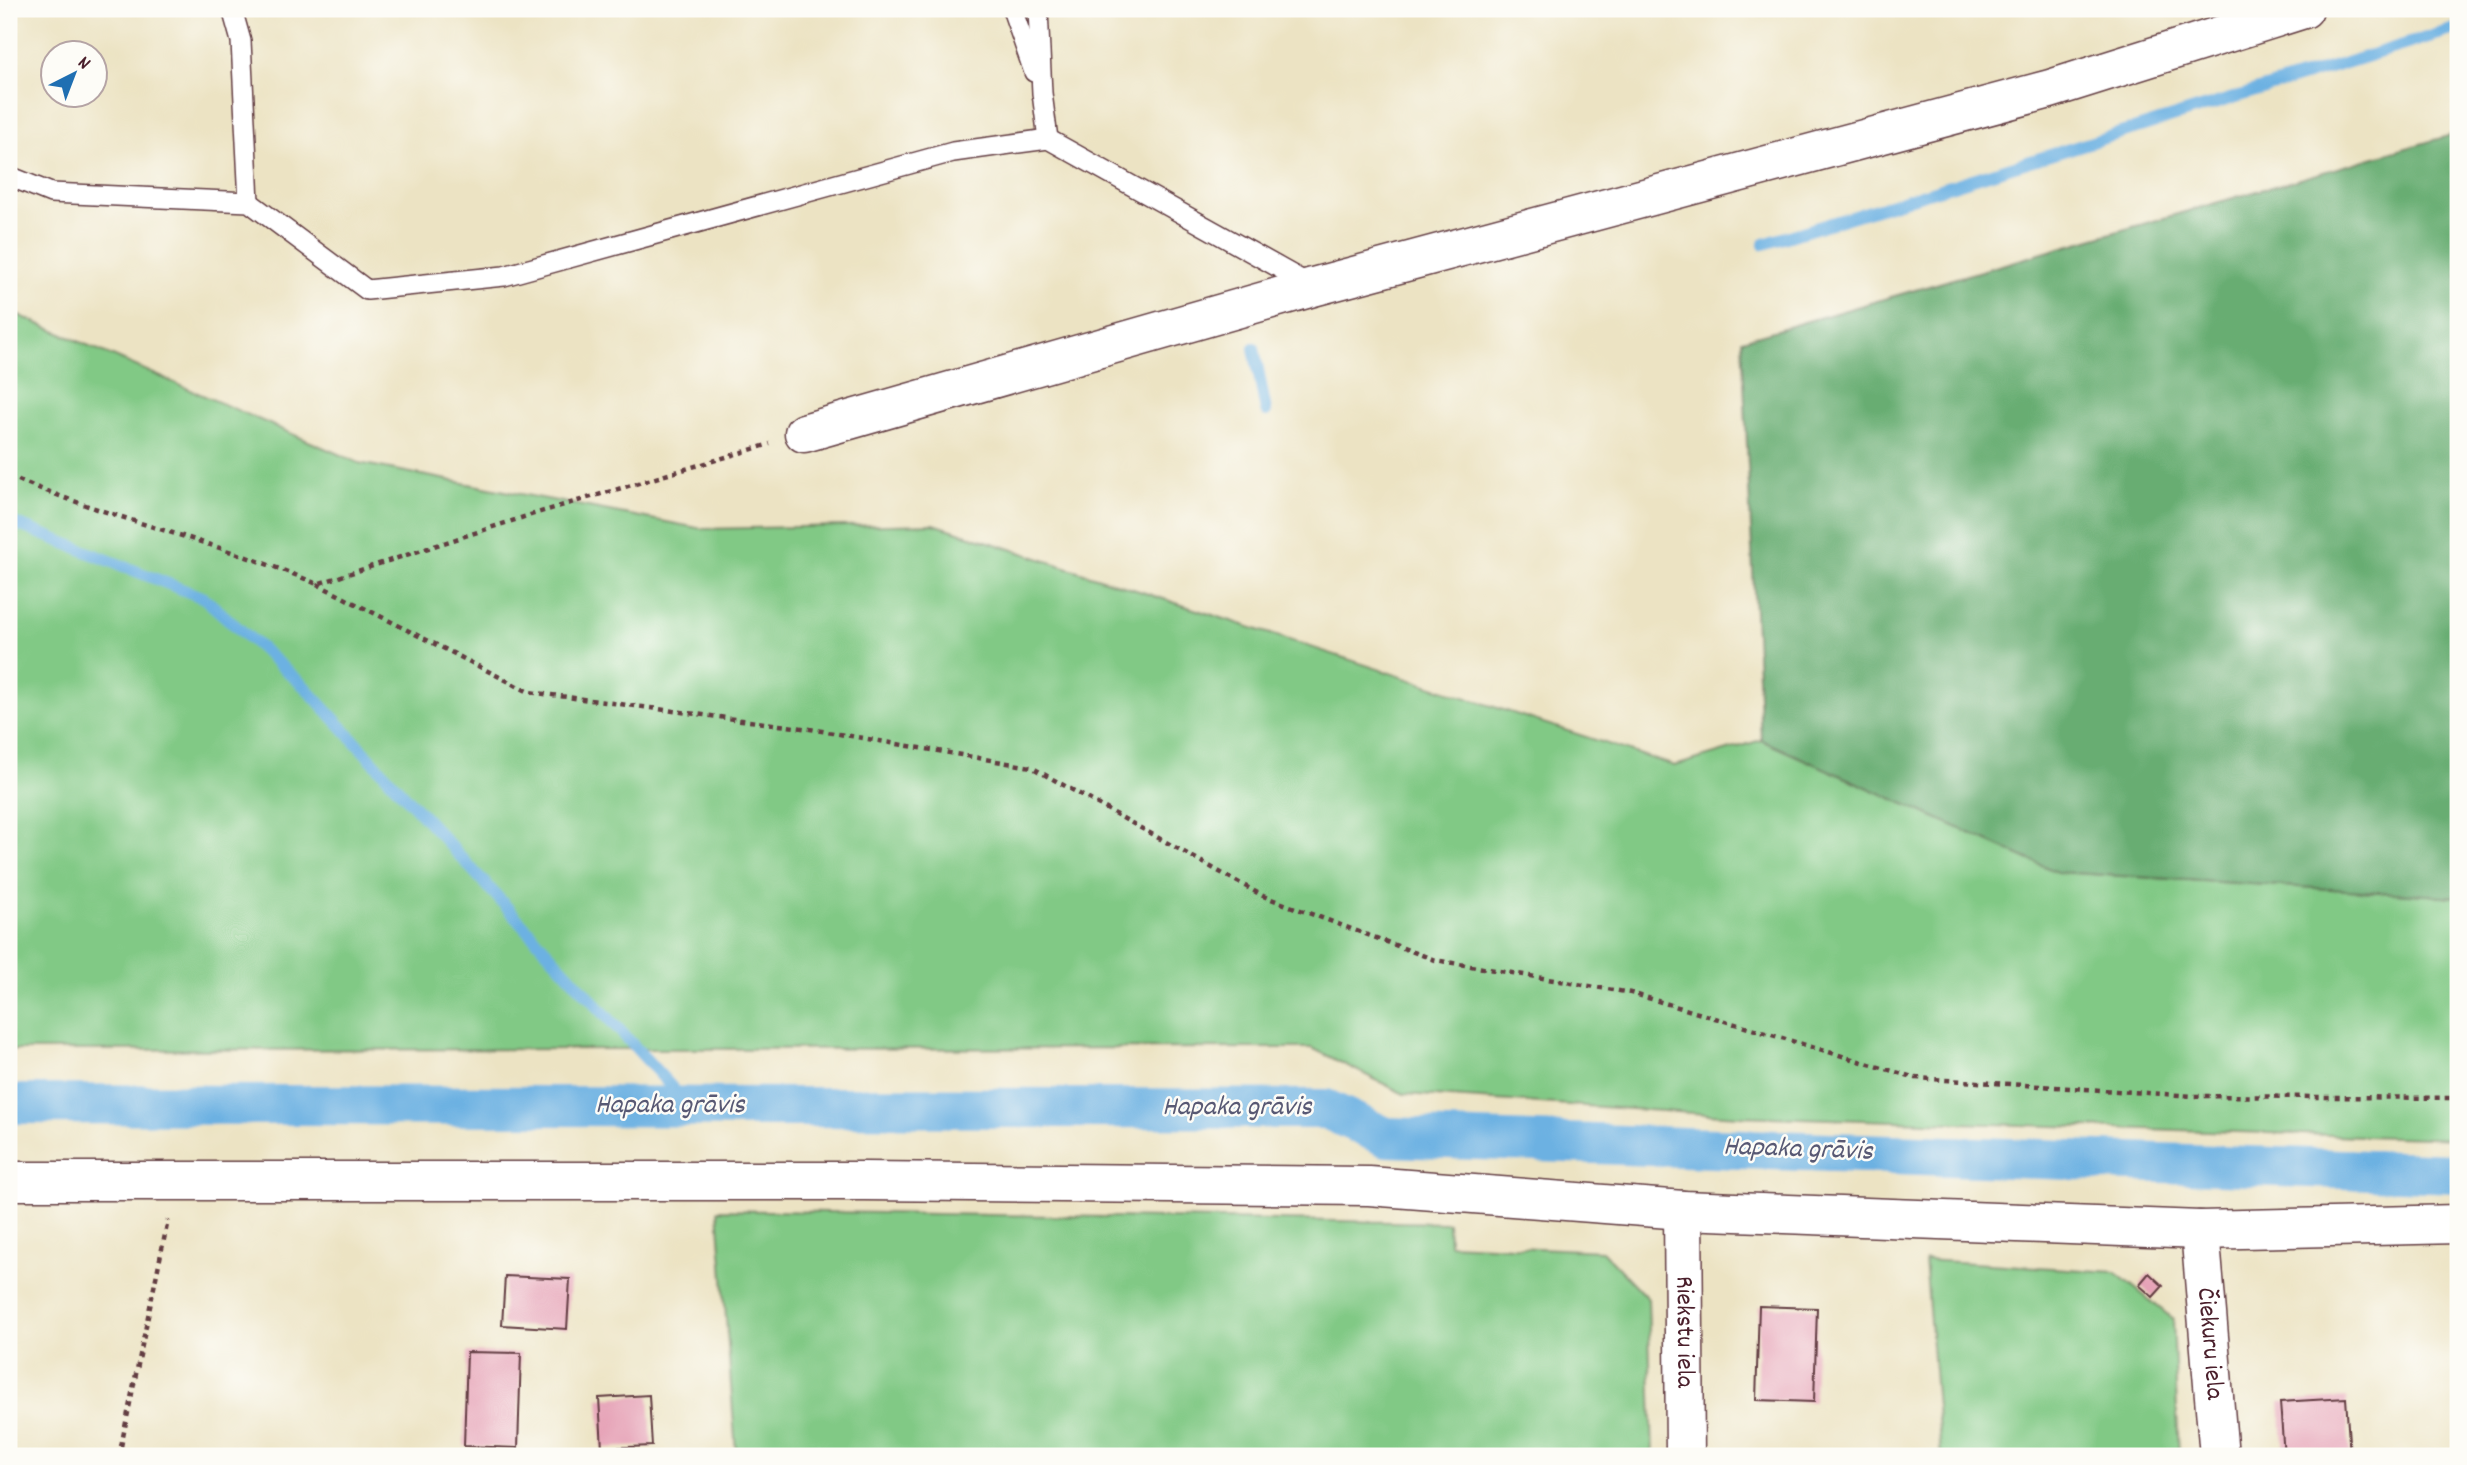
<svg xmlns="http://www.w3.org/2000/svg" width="2467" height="1465" font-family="Dekko,sans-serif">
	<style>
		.green { fill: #81c985; stroke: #667458; stroke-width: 2 }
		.forest { fill: #68ad72; stroke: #59664e; stroke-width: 2 }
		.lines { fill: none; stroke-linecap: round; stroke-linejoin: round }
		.stream { stroke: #6cb1e2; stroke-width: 12 }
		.canal { stroke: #6cb1e2; stroke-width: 40 }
		.building { fill: #e6a3b7 }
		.service-casing { stroke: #623c42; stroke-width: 22 }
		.minor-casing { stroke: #623c42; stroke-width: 41 }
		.path { stroke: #623c42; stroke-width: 4.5; stroke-dasharray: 5 5; stroke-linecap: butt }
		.service { stroke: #fff; stroke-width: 19 }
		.minor { stroke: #fff; stroke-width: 38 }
		.labels { text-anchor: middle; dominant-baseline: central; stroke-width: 5; stroke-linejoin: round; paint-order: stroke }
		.street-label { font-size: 26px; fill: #4a1f2b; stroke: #fdfcf7 }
		.water-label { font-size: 28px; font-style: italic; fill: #585974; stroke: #fdfcf7 }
	</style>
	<rect width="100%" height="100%" fill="#fdfcf7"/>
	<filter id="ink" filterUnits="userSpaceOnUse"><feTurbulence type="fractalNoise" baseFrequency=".0143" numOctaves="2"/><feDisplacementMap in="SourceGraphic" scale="14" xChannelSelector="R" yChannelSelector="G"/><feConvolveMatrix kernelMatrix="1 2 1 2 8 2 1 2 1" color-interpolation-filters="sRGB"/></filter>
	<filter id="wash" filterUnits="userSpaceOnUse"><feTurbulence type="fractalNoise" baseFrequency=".00686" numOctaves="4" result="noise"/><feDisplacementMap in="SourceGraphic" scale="28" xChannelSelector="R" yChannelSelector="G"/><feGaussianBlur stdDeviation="1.57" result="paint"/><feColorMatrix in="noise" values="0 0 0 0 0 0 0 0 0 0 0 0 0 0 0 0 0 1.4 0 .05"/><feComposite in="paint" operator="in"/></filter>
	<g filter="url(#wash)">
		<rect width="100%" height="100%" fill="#ece3c3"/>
		<!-- green -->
		<g class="green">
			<polygon points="9,311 359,463 703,529 934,524 1675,766 1761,740 2057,872 2458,897 2458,1139 1738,1116 1404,1094 1312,1048 9,1050"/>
			<polygon points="718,1210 1448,1223 1449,1244 1602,1251 1648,1299 1653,1456 691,1456 736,1453"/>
			<polygon points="1925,1260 2115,1272 2173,1319 2179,1456 1941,1456"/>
		</g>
		<!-- forest -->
		<polygon class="forest" points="2458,133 2458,897 2057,872 1761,740 1742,340"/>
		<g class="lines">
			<!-- stream -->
			<g class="stream">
				<polyline points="1764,244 2458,28"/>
				<polyline points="1254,348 1266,411"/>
				<polyline points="9,521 204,598 305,687 689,1106"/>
			</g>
			<!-- canal -->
			<polyline class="canal" points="9,1104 1326,1109 1386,1137 2458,1173"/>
		</g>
		<g id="blocks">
			<!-- building -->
			<g class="building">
				<polygon points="2149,1273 2163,1286 2153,1297 2139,1285"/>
				<polygon points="505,1276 570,1279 567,1329 502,1325"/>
				<polygon points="1759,1306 1817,1308 1814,1402 1756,1400"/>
				<polygon points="467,1352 521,1353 518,1448 464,1446"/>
				<polygon points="649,1395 652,1446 602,1448 599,1398"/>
				<polygon points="2346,1398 2350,1456 2284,1456 2280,1402"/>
			</g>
		</g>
	</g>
	<g filter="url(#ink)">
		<use href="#blocks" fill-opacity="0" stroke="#623c42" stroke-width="2"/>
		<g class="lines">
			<defs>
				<g id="service">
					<polyline points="232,9 241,41 249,202"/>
					<polyline points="1012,9 1034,72"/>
					<polyline points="1038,9 1042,93 1048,139"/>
					<polyline points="9,176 51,193 249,202 367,290 504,276 953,152 1048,139 1312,286"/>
				</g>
				<g id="minor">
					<polyline points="804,433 1313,287 2050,89 2304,9"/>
					<polyline points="9,1181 864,1181 1369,1186 1683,1210 2200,1230 2458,1224"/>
					<path id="s1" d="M1683,1210L1685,1456"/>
					<path id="s2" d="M2200,1230L2219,1456"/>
				</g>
			</defs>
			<!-- service casing -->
			<use href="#service" class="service-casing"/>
			<!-- minor casing -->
			<use href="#minor" class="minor-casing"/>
			<!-- path -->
			<g class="path">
				<path d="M9,476C109,519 217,541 317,584L527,516L770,444"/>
				<polyline points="317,584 529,692 810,729 1031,767 1263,896 1435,960 1631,993 1916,1078 2194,1096 2458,1098"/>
				<polyline points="119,1456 168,1220"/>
			</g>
			<!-- service -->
			<use href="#service" class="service"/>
			<!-- minor -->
			<use href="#minor" class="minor"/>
		</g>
	</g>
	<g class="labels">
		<!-- street labels -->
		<g class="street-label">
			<text stroke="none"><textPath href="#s1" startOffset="122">Riekstu iela</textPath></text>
			<text stroke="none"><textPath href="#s2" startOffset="114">Čiekuru iela</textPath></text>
		</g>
		<!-- water labels -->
		<g class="water-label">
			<text x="670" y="1107">Hapaka grāvis</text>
			<text x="1237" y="1109">Hapaka grāvis</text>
			<text transform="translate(1798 1151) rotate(2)">Hapaka grāvis</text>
		</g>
	</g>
	<!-- margin -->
	<rect width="2467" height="1465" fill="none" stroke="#fdfcf7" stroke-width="35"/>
	<!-- north arrow -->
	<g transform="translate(74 74) rotate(42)"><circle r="33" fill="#fdfcf7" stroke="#b5a4a5" stroke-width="2"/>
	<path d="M0-5L12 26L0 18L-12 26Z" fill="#1f6fb2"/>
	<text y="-10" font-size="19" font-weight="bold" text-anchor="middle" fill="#4a1f2b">N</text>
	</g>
</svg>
